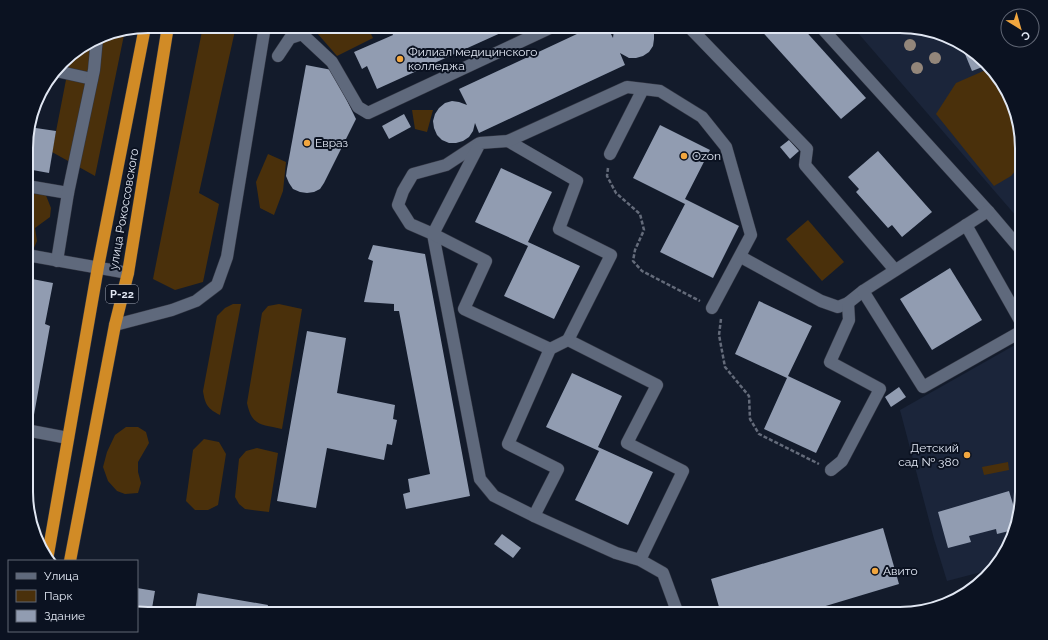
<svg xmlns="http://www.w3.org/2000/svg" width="1048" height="640" font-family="Raleway,sans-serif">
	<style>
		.built { fill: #1b253a }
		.green { fill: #4a300b }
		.building { fill: #919cb1 }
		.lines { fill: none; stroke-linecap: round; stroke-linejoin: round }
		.minor-casing { stroke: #333744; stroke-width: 13 }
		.highway-casing { stroke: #333744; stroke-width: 13 }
		.path { stroke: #646b7a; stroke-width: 2.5; stroke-dasharray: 4 2; stroke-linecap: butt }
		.minor { stroke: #5f697c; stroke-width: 12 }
		.highway { stroke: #d18b26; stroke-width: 12 }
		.tree { fill: #93867a }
		.poi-dot { fill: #f1a63f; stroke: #0b1221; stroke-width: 1.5 }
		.labels { text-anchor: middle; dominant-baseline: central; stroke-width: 4; stroke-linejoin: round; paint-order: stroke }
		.shield { fill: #0b1221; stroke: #a1a7b4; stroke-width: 1 }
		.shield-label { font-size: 11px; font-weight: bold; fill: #e1e7f3 }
		.poi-label { font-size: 12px; fill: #e1e7f3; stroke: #0b1221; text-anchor: start }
		.street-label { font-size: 12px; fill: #e1e7f3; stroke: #0b1221 }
		.rim { fill: none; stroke: #e1e7f3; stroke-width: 2 }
	</style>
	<rect width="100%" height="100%" fill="#131b2b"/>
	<!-- built -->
	<g class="built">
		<polygon points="852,26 900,26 961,42 1006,87 1022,140 1022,223"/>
		<polygon points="1022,341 1022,500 1006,553 989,570 947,581 934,539 900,410"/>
	</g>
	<!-- green -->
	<g class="green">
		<polygon points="203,26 236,26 199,193 219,204 203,282 175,290 153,279"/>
		<polygon points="311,26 367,26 373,38 337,56"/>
		<polygon points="125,31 124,35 95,176 52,152 71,54 101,35"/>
		<polygon points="988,69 1006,87 1022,140 1022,163 1011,176 994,186 936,114 956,83"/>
		<polygon points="412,110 433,110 427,132 415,129"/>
		<polygon points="268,154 286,162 283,191 274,215 260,208 256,182"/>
		<polygon points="27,183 45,193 51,208 50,217 35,228 37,241 29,259 27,259"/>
		<polygon points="808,220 844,262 822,281 786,239"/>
		<path d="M233,304H241L220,415C208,409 205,405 203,391L217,316L225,308Z"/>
		<path d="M279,304L302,309L282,429C262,424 252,427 247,403L262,313L268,306Z"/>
		<polygon points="126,427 138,427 146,432 149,443 138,462 138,472 141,483 138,493 125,494 117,491 108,481 103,467 107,452 115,435"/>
		<polygon points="204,439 219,442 226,454 218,505 208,510 195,510 186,501 193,450"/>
		<polygon points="257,448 278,453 269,512 245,509 239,504 235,497 239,459 246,451"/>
		<polygon points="1008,462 1009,470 984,475 982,467"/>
	</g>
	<!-- building -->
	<g class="building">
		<polygon points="389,26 516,26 377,89 367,66 362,69 354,52 393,35"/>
		<polygon points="594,26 607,26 613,38 614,29 616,26 651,26 654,32 654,39 653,46 649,52 643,56 636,58 629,58 620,53 625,65 479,133 475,123 473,131 469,137 463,141 456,143 449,143 442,140 437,135 434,128 433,121 435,114 439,108 445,103 452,101 459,102 467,105 459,89"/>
		<polygon points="757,26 801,26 866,98 841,119"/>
		<polygon points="960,42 961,42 985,66 972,71"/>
		<polygon points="306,65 332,70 356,119 324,183 320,189 314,192 307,193 300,192 293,189 289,183 286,176 287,169"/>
		<polygon points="404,114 411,127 389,139 382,126"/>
		<polygon points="660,125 710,150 685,199 739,226 713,278 660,252 685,204 633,178"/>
		<polygon points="29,127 56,131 49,173 27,169 27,132"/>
		<polygon points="789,140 799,151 790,159 780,147"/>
		<polygon points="878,151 932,212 902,237 892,225 888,228 856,192 859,189 848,177"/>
		<polygon points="501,168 552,192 528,242 580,266 554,319 504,296 528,246 475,222"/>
		<polygon points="373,245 425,254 470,496 406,509 403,494 410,492 408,479 430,474 399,311 394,311 394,304 364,302 373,261 368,259"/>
		<polygon points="950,268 982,320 932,350 900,299"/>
		<polygon points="27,278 53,283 45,324 50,326 28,448"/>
		<polygon points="759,301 812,326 788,376 841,401 816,453 764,429 787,378 735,354"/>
		<polygon points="307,331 346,338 337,393 395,405 393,419 397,420 392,445 387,444 384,460 327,448 316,508 277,501"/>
		<polygon points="572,373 622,396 598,447 653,472 628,525 575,500 599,451 546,427"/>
		<polygon points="899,387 906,397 891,407 885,397"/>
		<polygon points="1009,491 1017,517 1013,530 997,534 996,529 969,536 971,542 948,548 938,512"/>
		<polygon points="883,528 899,584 799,614 721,614 711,579"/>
		<polygon points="502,534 521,548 513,558 494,544"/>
		<polygon points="137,588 155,591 151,614 137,611"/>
		<polygon points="198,593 268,605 266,614 216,614 195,610"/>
	</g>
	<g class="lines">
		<defs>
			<g id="minor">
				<polyline points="691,26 692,30 807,149 805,165 895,270"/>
				<polyline points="820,26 988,211 1022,251"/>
				<polyline points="278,56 290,38 302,34 332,62 358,107 368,113 554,26"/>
				<polyline points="56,71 92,79"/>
				<polyline points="508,141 577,181 559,229 611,255 568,340"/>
				<polyline points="478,144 446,165 413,174 403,191 398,205 410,224 433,234 480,479 494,496 534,516"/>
				<polyline points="610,154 643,89"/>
				<polyline points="27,186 68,193"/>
				<polyline points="966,225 1022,324"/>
				<polyline points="27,255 128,273"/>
				<polyline points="741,257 821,301 838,307 848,303 863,291 988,211"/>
				<polyline points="57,261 68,193 94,70 97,38"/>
				<polyline points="863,291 923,387 1022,331"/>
				<polyline points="115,325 172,310 196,301 217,285 227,257 265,26"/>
				<polyline points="550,349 464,309 486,261 433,234 480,143 508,141 627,87 660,91 702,117 726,147 751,235 712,308"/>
				<polyline points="31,431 68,438"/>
				<polyline points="831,470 842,461 880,389 830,362 849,320 848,303"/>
				<polyline points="640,560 683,471 627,443 657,385 568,340 550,349 508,444 558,469 534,516 616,553 640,560 663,573 678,614"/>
			</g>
			<g id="highway">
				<polyline points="47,560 98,267 145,27"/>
				<polyline points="70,561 115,325 128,273 168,26"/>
			</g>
		</defs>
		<!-- minor casing -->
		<use href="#minor" class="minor-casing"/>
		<!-- highway casing -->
		<use href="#highway" class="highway-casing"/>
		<!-- path -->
		<g class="path">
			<polyline points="608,168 607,176 616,193 640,214 644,230 635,250 633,261 642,271 700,301"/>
			<polyline points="721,319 719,335 725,367 749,396 750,419 759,434 819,464"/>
		</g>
		<!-- minor -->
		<use href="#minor" class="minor"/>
		<!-- highway -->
		<use href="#highway" class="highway"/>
	</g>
	<!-- trees -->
	<g class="tree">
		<circle cx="910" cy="45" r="6"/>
		<circle cx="935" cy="58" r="6"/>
		<circle cx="917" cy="68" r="6"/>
	</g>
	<!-- markers -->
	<g class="poi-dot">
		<circle cx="400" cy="59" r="4"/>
		<circle cx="307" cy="143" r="4"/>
		<circle cx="684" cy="156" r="4"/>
		<circle cx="967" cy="455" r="4"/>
		<circle cx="875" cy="571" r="4"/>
	</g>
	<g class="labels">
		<!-- shield labels -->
		<rect class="shield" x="106" y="285" width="32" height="18" rx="3"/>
		<g class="shield-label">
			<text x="122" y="294">Р-22</text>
		</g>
		<!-- poi labels -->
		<g class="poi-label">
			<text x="408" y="52">Филиал медицинского<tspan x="408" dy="14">колледжа</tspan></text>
			<text x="315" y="143">Евраз</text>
			<text x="692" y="156">Ozon</text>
			<text x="959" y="448" text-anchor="end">Детский<tspan x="959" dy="14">сад № 380</tspan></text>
			<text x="883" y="571">Авито</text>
		</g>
		<!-- street labels -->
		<g class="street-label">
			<text transform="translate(124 209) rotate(-80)">улица Рокоссовского</text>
		</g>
	</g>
	<!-- crop -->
	<path d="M0 0H1048V640H0ZM148 33H900A115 115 0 0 1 1015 148V492A115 115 0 0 1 900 607H148A115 115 0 0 1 33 492V148A115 115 0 0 1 148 33Z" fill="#0b1221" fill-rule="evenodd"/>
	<path class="rim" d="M148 33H900A115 115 0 0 1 1015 148V492A115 115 0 0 1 900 607H148A115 115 0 0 1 33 492V148A115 115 0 0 1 148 33Z"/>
	<!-- legend -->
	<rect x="8" y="560" width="130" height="72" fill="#0b1221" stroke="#616775"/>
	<rect x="16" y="573" width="20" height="6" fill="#5f697c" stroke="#616775"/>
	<text x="44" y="580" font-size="12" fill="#e1e7f3">Улица</text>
	<rect x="16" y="590" width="20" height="12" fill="#4a300b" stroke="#616775"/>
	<text x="44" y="600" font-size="12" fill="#e1e7f3">Парк</text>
	<rect x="16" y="610" width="20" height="12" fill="#919cb1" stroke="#616775"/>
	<text x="44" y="620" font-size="12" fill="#e1e7f3">Здание</text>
	<!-- north arrow -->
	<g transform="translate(1020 28) rotate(143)"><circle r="19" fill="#0b1221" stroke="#616775"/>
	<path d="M0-3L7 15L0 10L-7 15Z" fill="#f1a63f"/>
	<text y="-6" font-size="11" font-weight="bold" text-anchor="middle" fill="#e1e7f3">С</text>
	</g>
</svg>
